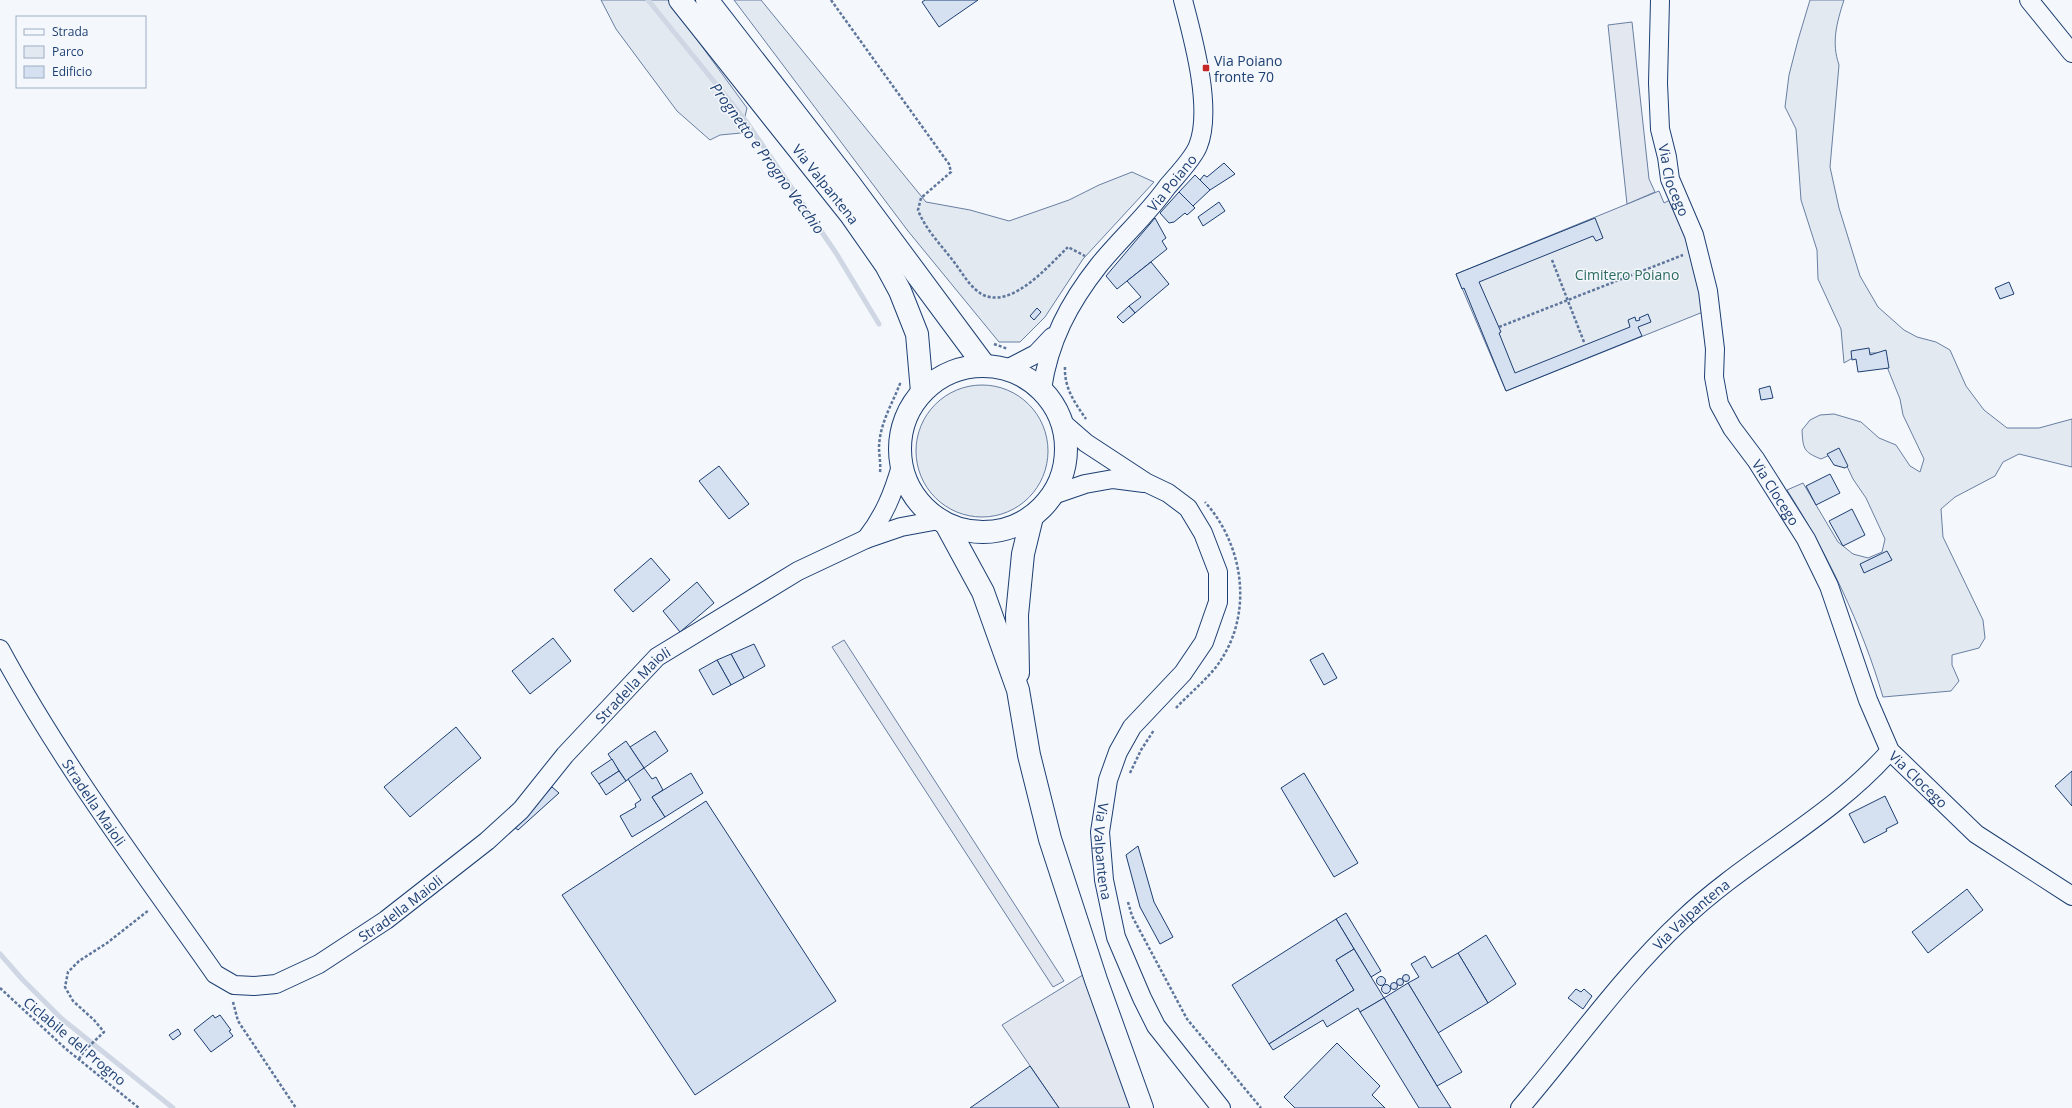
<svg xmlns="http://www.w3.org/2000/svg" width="2072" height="1108" font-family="'Open Sans',sans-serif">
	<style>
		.green { fill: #e3e9f0; stroke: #687fa3 }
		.parking { fill: #e3e8f0; stroke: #687fa3 }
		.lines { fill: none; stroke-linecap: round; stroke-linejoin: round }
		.stream { stroke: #cfd7e4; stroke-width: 5 }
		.building { fill: #d5e0f0; stroke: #1d3f73 }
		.minor-casing { stroke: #1d3f73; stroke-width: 20 }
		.major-casing { stroke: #1d3f73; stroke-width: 24 }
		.highway-casing { stroke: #1d3f73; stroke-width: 24 }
		.path { stroke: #5e769c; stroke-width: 2.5; stroke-dasharray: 3 2; stroke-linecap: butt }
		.minor { stroke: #f4f7fb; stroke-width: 18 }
		.major { stroke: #f4f7fb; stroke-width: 22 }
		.highway { stroke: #f4f7fb; stroke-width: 22 }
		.poi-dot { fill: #c62828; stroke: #f4f7fb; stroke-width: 1.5 }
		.labels { text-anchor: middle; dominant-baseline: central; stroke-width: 3; stroke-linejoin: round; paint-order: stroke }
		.poi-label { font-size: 14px; fill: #1d3f73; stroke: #f4f7fb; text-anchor: start }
		.street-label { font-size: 14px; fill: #1d3f73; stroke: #f4f7fb }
		.park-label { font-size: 14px; fill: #2c6c60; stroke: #f4f7fb }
		.water-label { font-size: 15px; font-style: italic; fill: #1d3f73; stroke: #f4f7fb }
	</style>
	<rect width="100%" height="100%" fill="#f4f7fb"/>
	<!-- green -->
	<g class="green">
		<polygon points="601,0 668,0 747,108 741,133 720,135 710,140 677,111 616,29"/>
		<polygon points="734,0 761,0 926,202 970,210 1009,221 1069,200 1099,185 1132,172 1154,182 1083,259 1045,317 1020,342 999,342 908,231"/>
		<path d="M1810,0H1844C1837,22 1831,42 1839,65L1830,167L1839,208L1860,276L1878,307L1904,330L1917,337L1936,342L1950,350L1966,386L1984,410L2007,428H2039L2072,419V467L2019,454L2003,462L1995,476L1955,497L1941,509L1943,537L1983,620L1985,638L1979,648L1952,655V665L1959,681L1951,691L1883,697C1862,625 1827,553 1787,490L1803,483L1838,542L1853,554L1868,558L1882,552L1885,539L1866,498L1853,479L1844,460L1834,453L1821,459C1803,452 1803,448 1802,430L1810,420L1820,415L1834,414L1861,422L1879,438L1896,445L1910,466L1920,472L1924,459L1903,415L1900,399L1883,357L1876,353H1861L1844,363L1841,329L1818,279L1817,250L1801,200L1796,129L1785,107L1789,75L1798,40Z"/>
		<polygon points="1659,191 1664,203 1670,200 1689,247 1708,310 1506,391 1456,274"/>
		<circle cx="982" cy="451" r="66"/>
	</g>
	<!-- parking -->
	<g class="parking">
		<polygon points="1632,22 1649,179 1655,192 1627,204 1608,25"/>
		<polygon points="844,640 1064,981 1053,987 832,647"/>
		<polygon points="1086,973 1130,1108 1059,1108 1002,1025"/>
	</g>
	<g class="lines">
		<!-- stream -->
		<g class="stream">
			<polyline points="648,0 746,121 836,253 879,324"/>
			<polyline points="0,954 22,979 62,1019 173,1108"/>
		</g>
	</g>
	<!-- building -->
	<g class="building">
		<polygon points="925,0 978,0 939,27 922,2"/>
		<polygon points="1224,163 1235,174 1210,190 1200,180 1204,175 1207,177"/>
		<polygon points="1195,175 1210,190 1193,206 1179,192"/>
		<polygon points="1179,192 1195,208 1187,215 1185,213 1174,222 1169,223 1160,213"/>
		<polygon points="1219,202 1225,211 1203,226 1198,217"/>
		<polygon points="1155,218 1166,238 1162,241 1167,249 1117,289 1106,276"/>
		<polygon points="1595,218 1603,238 1596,241 1593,236 1479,282 1501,332 1499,333 1515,373 1630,327 1628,320 1635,317 1636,321 1640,320 1639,318 1648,314 1651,322 1638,327 1642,336 1506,391 1464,288 1462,289 1456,274"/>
		<polygon points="1151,262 1169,284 1135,313 1129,306 1141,297 1127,281"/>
		<polygon points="2009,282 2014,294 2000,299 1995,288"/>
		<polygon points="1129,306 1135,313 1123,323 1117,317"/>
		<polygon points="1037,308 1041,312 1034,320 1030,316"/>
		<polygon points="1869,348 1870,355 1886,350 1889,368 1858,372 1856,359 1852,360 1851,351"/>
		<polygon points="1770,386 1773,398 1761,400 1759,389"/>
		<polygon points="1839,448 1848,466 1845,468 1834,465 1827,454"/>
		<polygon points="719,466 749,504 729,519 699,481"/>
		<polygon points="1830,474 1840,493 1816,505 1806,486"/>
		<polygon points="1852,509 1865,535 1843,546 1829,521"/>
		<polygon points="1887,551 1892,560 1864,573 1860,564"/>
		<polygon points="651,558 670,580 633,612 614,590"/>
		<polygon points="697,582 714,603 680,632 663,611"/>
		<polygon points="553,638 571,661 530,694 512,671"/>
		<polygon points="754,644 765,666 744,678 731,654"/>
		<polygon points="1323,653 1337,678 1324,685 1310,660"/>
		<polygon points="731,654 744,678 731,685 717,660"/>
		<polygon points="717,660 731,685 713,695 699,670"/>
		<polygon points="456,727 481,758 410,817 384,787"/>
		<polygon points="655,731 668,751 644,768 630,747"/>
		<polygon points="626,741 644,768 626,781 608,754"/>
		<polygon points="612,759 619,771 599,784 591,773"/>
		<polygon points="644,768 652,779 656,777 663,790 652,797 665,817 632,837 620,816 636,807 635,804 641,800 628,779"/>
		<polygon points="619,771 626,781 606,795 599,784"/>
		<polygon points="2072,771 2072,806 2055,786"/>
		<polygon points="691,773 703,793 665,817 652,797"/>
		<polygon points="1304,773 1358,863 1334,877 1281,788"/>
		<polygon points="552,787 559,793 518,830 514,827"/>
		<polygon points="1885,796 1898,823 1886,829 1887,831 1864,843 1849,814"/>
		<polygon points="706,801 836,1001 695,1095 562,895"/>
		<polygon points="1138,846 1154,902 1173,937 1160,944 1140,907 1126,855"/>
		<polygon points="1967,889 1983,910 1928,953 1912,932"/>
		<polygon points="1346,913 1381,971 1371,977 1336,919"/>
		<polygon points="1336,919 1354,949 1336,960 1354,990 1269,1044 1232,985"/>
		<polygon points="1486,935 1516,984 1488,1003 1458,953"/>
		<polygon points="1354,949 1384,998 1360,1012 1358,1008 1327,1027 1323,1020 1273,1050 1269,1044 1354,990 1336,960"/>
		<polygon points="1458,953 1488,1003 1438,1033 1408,983 1419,977 1411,964 1425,956 1432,968"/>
		<circle cx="1406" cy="978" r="3.5"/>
		<circle cx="1381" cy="981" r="4.5"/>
		<circle cx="1400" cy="982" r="3.5"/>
		<circle cx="1394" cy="986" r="3.5"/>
		<polygon points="1408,983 1462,1072 1437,1086 1384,998"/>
		<circle cx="1386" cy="989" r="4.5"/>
		<polygon points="1576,989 1581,992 1584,989 1592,996 1583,1009 1568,998"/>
		<polygon points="1384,998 1437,1086 1451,1108 1419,1108 1360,1012"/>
		<polygon points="213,1015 215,1018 220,1015 231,1030 229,1031 233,1036 211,1052 194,1030"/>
		<polygon points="178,1029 181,1034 173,1040 169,1035"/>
		<polygon points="1337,1043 1380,1086 1372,1095 1385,1108 1295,1108 1284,1097"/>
		<polygon points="1030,1066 1059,1108 970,1108"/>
	</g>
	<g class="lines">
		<defs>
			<g id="minor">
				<path id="s1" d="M1660,0L1658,83L1660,129L1667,157L1670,179L1694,235L1708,291L1715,349L1714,377L1719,404L1732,428L1756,460L1806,539L1829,586L1868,700L1890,751L1976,834L2072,896"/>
				<polyline points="2029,0 2072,53"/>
				<polyline points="1007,369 1036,354 1052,337"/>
				<path id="s2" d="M1042,389C1049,341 1069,303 1099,265C1121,238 1147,215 1167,187C1176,176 1193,159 1198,146C1213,109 1193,38 1183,0"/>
				<path id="s3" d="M1063,423L1086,443L1147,483L1168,493L1188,508L1203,533L1218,572V602L1204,642L1183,673L1132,727L1118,752L1108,780L1100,832L1104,880L1116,937L1142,998L1156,1026L1221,1108"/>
				<polyline points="1053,495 1085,484 1113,479 1144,483"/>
				<path d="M866,539C884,516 893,494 901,466"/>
				<path id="s4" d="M0,649C62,764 140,867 215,974L234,985L254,986L276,984L319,964L386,920L487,841L521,810L565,755L657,657L798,571L866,539L901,527L939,520"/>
				<path id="s5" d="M1520,1108C1574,1045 1621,977 1682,920C1747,858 1830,819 1890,751"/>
			</g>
			<g id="major">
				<path id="s6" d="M680,0L851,215L886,265L900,291L917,334L922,392"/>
				<polyline points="707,0 849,183 984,365"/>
				<circle cx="983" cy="449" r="83"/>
			</g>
			<g id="highway">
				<polyline points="946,524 983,592 1018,690 1029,755 1050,839 1096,980 1142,1108"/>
				<polyline points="1018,673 1017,615 1023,554 1032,517"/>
			</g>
		</defs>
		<!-- minor casing -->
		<use href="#minor" class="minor-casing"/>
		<!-- major casing -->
		<use href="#major" class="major-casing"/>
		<!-- highway casing -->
		<use href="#highway" class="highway-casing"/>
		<!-- path -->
		<g class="path">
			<path d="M831,0L949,164L951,172L921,198L918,210C925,229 942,246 954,262C961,271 967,282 975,289C1005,318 1048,266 1068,247L1085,256"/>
			<polyline points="1552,260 1584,342"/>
			<polyline points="1499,327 1683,255"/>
			<polyline points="994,344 1008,349"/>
			<path d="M1065,367C1064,388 1075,403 1086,419"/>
			<path d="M880,472C881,464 879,455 879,447C880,422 893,403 901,381"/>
			<path d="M1176,708C1189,694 1204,682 1216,667C1254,617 1245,547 1205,502"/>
			<polyline points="1130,773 1141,750 1154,730"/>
			<polyline points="1128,902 1132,916 1187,1019 1261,1108"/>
			<polyline points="0,988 66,1049 139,1108"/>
			<polyline points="233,1002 238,1021 296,1108"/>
			<polyline points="79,1059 84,1051 104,1032 94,1020 73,1001 65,987 68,972 79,961 107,943 149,910"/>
		</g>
		<!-- minor -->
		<use href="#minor" class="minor"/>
		<!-- major -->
		<use href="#major" class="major"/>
		<!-- highway -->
		<use href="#highway" class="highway"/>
	</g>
	<!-- markers -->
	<rect class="poi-dot" x="1202" y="64" width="8" height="8" rx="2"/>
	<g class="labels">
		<!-- poi labels -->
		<g class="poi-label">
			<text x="1214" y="60">Via Poiano<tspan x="1214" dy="16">fronte 70</tspan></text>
		</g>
		<!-- street labels -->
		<g class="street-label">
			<text stroke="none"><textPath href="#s1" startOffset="182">Via Clocego</textPath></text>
			<text stroke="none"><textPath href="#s2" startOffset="248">Via Poiano</textPath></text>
			<text stroke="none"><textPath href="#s6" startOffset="235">Via Valpantena</textPath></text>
			<text stroke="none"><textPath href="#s1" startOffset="518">Via Clocego</textPath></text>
			<text stroke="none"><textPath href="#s4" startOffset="924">Stradella Maioli</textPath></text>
			<text stroke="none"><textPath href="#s1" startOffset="842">Via Clocego</textPath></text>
			<text stroke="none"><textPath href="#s4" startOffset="180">Stradella Maioli</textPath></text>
			<text stroke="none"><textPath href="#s3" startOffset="537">Via Valpantena</textPath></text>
			<text stroke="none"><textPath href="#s4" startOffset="600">Stradella Maioli</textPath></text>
			<text stroke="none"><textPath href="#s5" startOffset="259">Via Valpantena</textPath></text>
			<text transform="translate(75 1041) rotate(40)">Ciclabile del Progno</text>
		</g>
		<!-- park labels -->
		<g class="park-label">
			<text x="1627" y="274">Cimitero Poiano</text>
		</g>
		<!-- water labels -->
		<g class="water-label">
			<text transform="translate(768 158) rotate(54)">Prognetto e Progno Vecchio</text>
		</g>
	</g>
	<!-- legend -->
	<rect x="16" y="16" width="130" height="72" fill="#f4f7fb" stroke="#9eadc5"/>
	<rect x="24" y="29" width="20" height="6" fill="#f4f7fb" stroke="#9eadc5"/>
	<text x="52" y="36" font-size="12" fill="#1d3f73">Strada</text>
	<rect x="24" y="46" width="20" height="12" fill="#e3e9f0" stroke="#9eadc5"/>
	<text x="52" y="56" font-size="12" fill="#1d3f73">Parco</text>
	<rect x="24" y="66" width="20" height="12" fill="#d5e0f0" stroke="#9eadc5"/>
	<text x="52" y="76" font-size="12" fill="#1d3f73">Edificio</text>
</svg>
